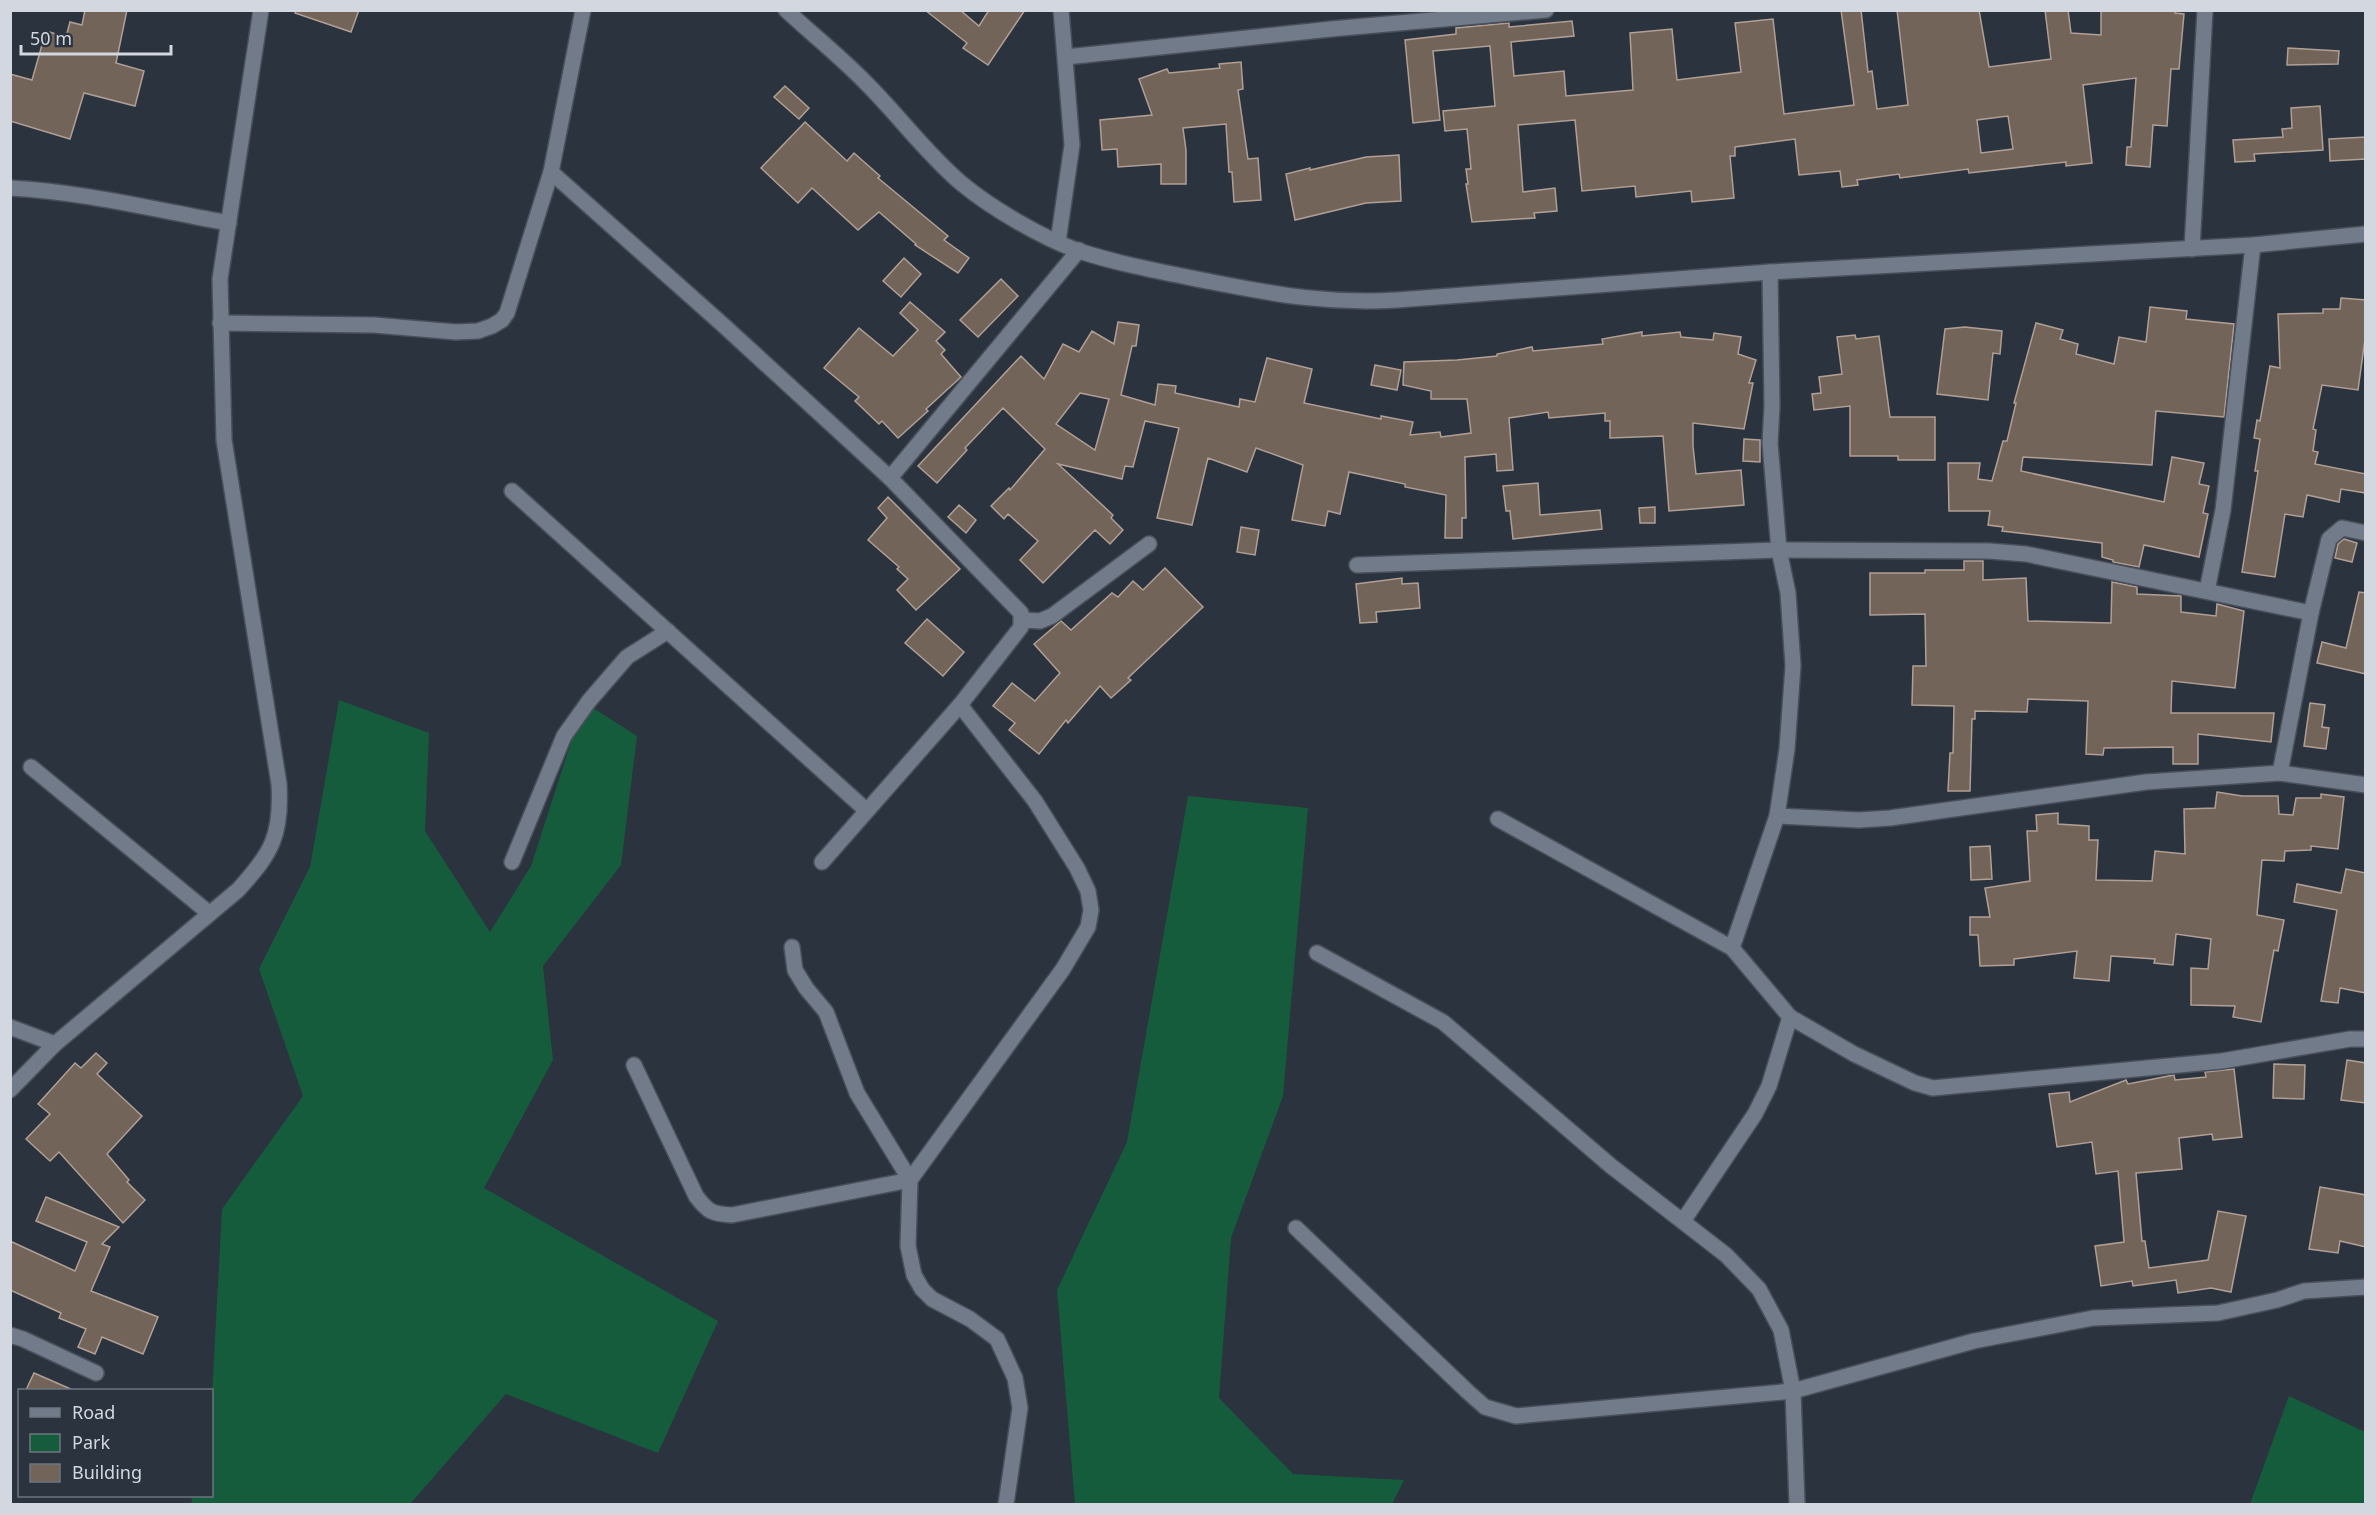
<svg xmlns="http://www.w3.org/2000/svg" width="2376" height="1515" font-family="'Noto Sans',sans-serif">
	<style>
		.green { fill: #155c3c }
		.building { fill: #73645a; stroke: #b09f95; stroke-width: 1.5; fill-rule: evenodd }
		.lines { fill: none; stroke-linecap: round; stroke-linejoin: round }
		.minor-casing { stroke: #494f5a; stroke-width: 18 }
		.minor { stroke: #717b89; stroke-width: 15 }
	</style>
	<rect width="100%" height="100%" fill="#2b333f"/>
	<!-- green -->
	<g class="green">
		<polygon points="339,700 429,733 425,831 490,932 531,866 584,702 637,736 621,865 543,966 553,1060 484,1188 718,1321 658,1453 506,1394 410,1504 191,1504 193,1496 212,1496 212,1395 222,1209 303,1096 259,969 310,867"/>
		<polygon points="1188,796 1308,808 1283,1096 1231,1238 1219,1398 1293,1474 1404,1480 1392,1504 1075,1504 1057,1290 1127,1142"/>
		<polygon points="2289,1396 2365,1432 2365,1504 2250,1504"/>
	</g>
	<!-- building -->
	<g class="building">
		<polygon points="85,10 127,10 116,63 144,71 135,106 84,93 70,139 10,121 10,74 32,80 46,31 66,37 70,22 82,25"/>
		<polygon points="296,10 359,10 351,32 295,13"/>
		<polygon points="925,10 960,10 979,26 989,10 1025,10 988,65 963,48 967,43"/>
		<path d="M1841,10H1861L1868,72L1872,71L1877,109L1908,105L1897,10H1979L1989,67L2051,59L2045,10H2068L2071,33L2101,35V10H2175V13L2184,14L2179,69H2171L2167,126L2153,125L2150,167L2126,165L2127,147H2131L2136,78L2083,85L2092,163L2066,166V162L1969,173L1968,169L1900,178L1899,174L1857,180L1858,185L1842,187L1840,171L1799,175L1795,139L1735,147V156H1730L1734,198L1692,202L1691,191L1636,197L1635,186L1582,191L1575,120L1518,125L1523,192L1555,188L1557,211L1534,213L1535,218L1472,222L1466,184H1468L1466,169H1471L1467,129L1445,131L1443,111L1495,106L1490,46L1433,51L1440,120L1413,123L1405,40L1456,34V28L1509,23V27L1572,21L1574,36L1511,42L1514,76L1564,71L1566,96L1633,90L1630,33L1672,29L1677,80L1741,72L1735,23L1773,19L1784,114L1854,105ZM2008,116L2013,149L1981,153L1977,120Z"/>
		<polygon points="2288,48 2339,51 2338,64 2287,65"/>
		<polygon points="1241,62 1243,89 1238,90 1248,159 1258,158 1261,200 1234,202 1232,172 1229,172 1226,124 1183,128 1186,150 1186,184 1161,184 1161,164 1118,167 1117,149 1102,150 1100,120 1152,115 1139,79 1167,69 1169,73 1220,68 1219,64"/>
		<polygon points="785,86 809,108 799,119 774,97"/>
		<polygon points="2320,106 2323,150 2254,154 2255,161 2235,162 2233,140 2283,137 2282,129 2292,128 2291,108"/>
		<polygon points="805,122 847,161 854,153 880,176 878,178 948,236 944,240 969,258 958,273 915,245 916,244 879,212 858,230 812,188 798,203 761,168"/>
		<polygon points="2366,137 2366,159 2330,161 2329,139"/>
		<polygon points="1399,155 1401,201 1366,203 1295,220 1286,174 1310,168 1310,170 1366,157"/>
		<polygon points="904,258 921,274 901,297 883,281"/>
		<polygon points="1001,279 1018,296 978,337 960,320"/>
		<polygon points="2341,298 2366,300 2366,332 2358,390 2322,385 2313,429 2316,430 2313,451 2318,452 2315,464 2366,474 2366,493 2341,489 2339,502 2307,495 2303,517 2285,514 2275,577 2242,572 2258,471 2255,471 2260,439 2254,438 2257,420 2260,421 2270,366 2280,368 2278,314 2323,313 2323,309 2340,309"/>
		<polygon points="910,302 945,332 936,341 945,350 941,354 961,377 926,409 928,411 898,438 882,421 879,424 855,401 859,397 824,368 859,328 893,356 918,330 900,313"/>
		<polygon points="2150,307 2187,311 2186,319 2234,324 2224,417 2156,411 2152,465 2023,457 2021,471 2164,502 2172,457 2204,463 2199,484 2209,486 2203,513 2208,514 2199,557 2144,545 2139,567 2113,562 2113,560 2102,557 2102,543 2002,531 2003,527 1988,525 1990,511 1949,511 1948,463 1980,463 1978,479 1992,481 2003,441 2007,441 2016,403 2014,403 2036,323 2063,330 2060,339 2078,344 2076,354 2114,364 2119,337 2146,342"/>
		<path d="M1118,322L1139,325L1136,346H1132L1121,395L1155,405L1158,384L1176,386L1175,393L1239,407L1240,399L1255,402L1267,358L1312,369L1304,403L1381,419V416L1413,422L1410,435L1440,432L1441,437L1471,433L1467,399H1431V391L1403,385L1404,362L1457,360L1497,356V354L1532,347L1533,351L1603,344L1602,339L1642,332V336L1680,332L1681,337L1713,340L1714,333L1741,337L1738,354L1756,360L1749,383H1753L1744,429L1693,423V446L1696,474L1741,470L1744,505L1669,511L1663,436L1610,438V421H1605V413L1549,418L1548,412L1509,418L1513,470L1497,471L1496,454L1465,457L1466,518H1462V538H1445L1446,495L1405,487V484L1349,472L1340,514L1328,511L1325,526L1292,520L1303,465L1256,448L1247,472L1208,458L1192,525L1157,518L1179,428L1145,421L1133,467L1125,466L1122,479L1058,464L1113,515L1111,518L1123,530L1110,544L1095,530L1043,583L1020,560L1038,541L1008,514L1004,519L991,506L1009,488L1010,490L1045,449L1003,408L965,448L967,450L937,483L918,466L1021,356L1044,379L1063,344L1079,352L1092,331L1114,344ZM1080,393L1109,399L1095,450L1056,424Z"/>
		<polygon points="1965,327 2002,331 2000,354 1993,353 1988,400 1937,394 1945,329"/>
		<polygon points="1855,335 1856,339 1879,336 1890,417 1935,417 1935,460 1898,460 1898,456 1850,456 1850,406 1814,410 1812,394 1821,393 1819,377 1842,374 1837,337"/>
		<polygon points="1375,365 1401,370 1397,390 1371,385"/>
		<polygon points="1744,439 1760,440 1760,462 1743,461"/>
		<polygon points="1538,483 1540,515 1600,510 1602,529 1513,539 1510,511 1506,511 1503,486"/>
		<polygon points="888,497 960,569 916,610 897,590 908,579 897,569 899,567 868,540 887,518 878,508"/>
		<polygon points="959,505 976,520 966,533 948,517"/>
		<polygon points="1655,507 1655,523 1640,523 1639,508"/>
		<polygon points="1241,527 1259,530 1255,555 1237,552"/>
		<polygon points="2344,539 2357,543 2352,562 2335,558 2338,544"/>
		<polygon points="1964,561 1983,561 1983,580 2026,578 2028,621 2111,623 2112,582 2137,587 2137,594 2181,596 2181,612 2216,616 2217,604 2244,611 2235,688 2172,681 2171,713 2274,713 2271,742 2198,734 2198,764 2173,764 2173,747 2104,748 2103,755 2086,754 2088,701 2028,699 2027,712 1975,711 1975,719 1972,719 1970,791 1948,791 1950,753 1953,753 1954,706 1912,705 1913,666 1926,666 1925,614 1870,615 1870,573 1925,573 1925,570 1964,570"/>
		<polygon points="1165,568 1203,607 1128,678 1131,680 1111,698 1100,686 1068,723 1066,720 1039,754 1009,730 1015,723 993,706 1012,683 1035,701 1060,673 1034,644 1061,621 1071,630 1112,593 1118,597 1133,581 1143,590"/>
		<polygon points="1402,578 1402,584 1418,583 1420,608 1376,612 1377,622 1360,623 1356,584"/>
		<polygon points="2359,592 2366,593 2366,674 2317,663 2322,642 2346,648"/>
		<polygon points="927,619 964,652 943,676 905,643"/>
		<polygon points="2310,703 2325,705 2322,727 2329,728 2326,749 2304,746"/>
		<polygon points="2217,792 2242,796 2278,796 2279,814 2293,815 2296,798 2321,798 2321,794 2344,797 2338,849 2311,846 2311,850 2285,851 2284,861 2262,860 2257,915 2284,920 2278,951 2274,950 2261,1022 2233,1017 2235,1006 2191,1005 2191,968 2208,969 2211,939 2176,934 2173,965 2154,963 2155,959 2111,956 2109,981 2074,978 2077,951 2014,959 2014,965 1980,966 1978,935 1970,935 1970,917 1990,917 1985,888 2030,881 2027,831 2037,831 2036,815 2058,813 2058,824 2089,826 2089,840 2098,840 2096,880 2152,881 2155,851 2185,854 2184,809 2215,808"/>
		<polygon points="1990,846 1992,879 1971,880 1970,847"/>
		<polygon points="2346,869 2366,873 2366,993 2340,988 2338,1003 2321,1001 2337,910 2294,902 2297,884 2341,893"/>
		<polygon points="96,1053 107,1063 97,1074 142,1116 107,1154 129,1180 127,1182 145,1200 123,1223 59,1152 50,1161 26,1139 50,1114 38,1104 75,1063 81,1068"/>
		<polygon points="2347,1060 2366,1063 2366,1103 2341,1100"/>
		<polygon points="2274,1064 2305,1065 2304,1099 2273,1098"/>
		<polygon points="2234,1069 2242,1137 2213,1140 2212,1134 2179,1138 2182,1169 2136,1173 2142,1241 2145,1241 2149,1268 2208,1260 2218,1211 2246,1216 2231,1292 2211,1288 2178,1293 2176,1280 2133,1286 2132,1281 2101,1286 2095,1246 2124,1242 2118,1171 2096,1174 2092,1142 2057,1147 2049,1094 2069,1092 2070,1102 2126,1080 2128,1084 2174,1075 2175,1080 2206,1077 2205,1072"/>
		<polygon points="2320,1187 2366,1195 2366,1247 2340,1241 2338,1253 2309,1249"/>
		<polygon points="46,1197 119,1227 102,1244 110,1247 91,1291 158,1317 143,1354 102,1337 95,1354 78,1347 86,1329 59,1318 61,1313 10,1290 10,1241 75,1271 87,1242 36,1221"/>
		<polygon points="34,1373 73,1390 26,1390"/>
	</g>
	<g class="lines">
		<defs>
			<g id="minor">
				<path d="M786,10C813,35 842,58 867,84C899,116 926,153 961,183C991,208 1042,238 1079,251C1122,265 1168,273 1212,282C1278,295 1329,304 1397,300L1770,272L2253,245L2366,234"/>
				<polyline points="1066,57 1331,29 1546,10"/>
				<polyline points="551,172 722,324 890,478 1021,613 1021,627 960,705 822,862"/>
				<path d="M10,188C85,192 156,210 229,223"/>
				<polyline points="1058,242 1072,145 1061,10"/>
				<polyline points="2192,249 2205,10"/>
				<polyline points="220,323 374,325 456,332 478,331 492,326 502,320 507,313 551,172 583,10"/>
				<polyline points="890,478 1079,250"/>
				<polyline points="512,491 866,810"/>
				<polyline points="1357,565 1779,550 1989,551 2026,554 2311,613"/>
				<polyline points="2207,591 2223,510 2253,245"/>
				<polyline points="1023,620 1040,621 1052,616 1149,544"/>
				<polyline points="31,767 209,913"/>
				<polyline points="2280,773 2311,613 2329,539 2342,528 2366,533"/>
				<polyline points="1777,816 1859,820 1890,818 2146,782 2280,773 2366,785"/>
				<polyline points="1498,819 1732,948 1790,1017 1854,1054 1915,1083 1933,1088 2222,1061 2350,1039 2366,1039"/>
				<polyline points="512,862 564,736 589,701 627,657 668,631"/>
				<polyline points="792,947 795,970 806,988 826,1012 857,1093 910,1180 908,1246 914,1275 922,1289 932,1299 970,1319 997,1339 1015,1378 1020,1408 1006,1504"/>
				<polyline points="1732,948 1777,816 1787,749 1793,666 1788,593 1779,550 1770,443 1772,406 1770,272"/>
				<polyline points="1317,953 1443,1022 1611,1166 1726,1255 1759,1289 1781,1330 1793,1391 1797,1504"/>
				<polyline points="10,1027 55,1044"/>
				<path d="M634,1065L696,1196C708,1212 712,1214 732,1215L910,1180L1063,969L1088,927L1091,910L1088,891L1077,868L1035,801L960,705"/>
				<path d="M10,1090L55,1044L238,890C272,853 282,835 279,784L224,440L220,279L261,10"/>
				<polyline points="1683,1221 1755,1114 1769,1086 1790,1017"/>
				<polyline points="1296,1228 1468,1392 1485,1407 1516,1416 1793,1391 1974,1341 2093,1318 2218,1313 2277,1300 2304,1291 2366,1287"/>
				<polyline points="10,1335 23,1339 96,1373"/>
			</g>
		</defs>
		<!-- minor casing -->
		<use href="#minor" class="minor-casing"/>
		<!-- minor -->
		<use href="#minor" class="minor"/>
	</g>
	<!-- border -->
	<rect width="2376" height="1515" fill="none" stroke="#d3d8e0" stroke-width="24"/>
	<!-- legend -->
	<rect x="18" y="1389" width="195" height="108" fill="#2b333f" stroke="#6e757f" stroke-width="1.5"/>
	<rect x="30" y="1408" width="30" height="9" fill="#717b89" stroke="#6e757f" stroke-width="1.5"/>
	<text x="72" y="1419" font-size="18" fill="#d3d8e0">Road</text>
	<rect x="30" y="1434" width="30" height="18" fill="#155c3c" stroke="#6e757f" stroke-width="1.5"/>
	<text x="72" y="1449" font-size="18" fill="#d3d8e0">Park</text>
	<rect x="30" y="1464" width="30" height="18" fill="#73645a" stroke="#6e757f" stroke-width="1.5"/>
	<text x="72" y="1479" font-size="18" fill="#d3d8e0">Building</text>
	<!-- scale -->
	<path d="M21 45v9h150v-9" fill="none" stroke="#d3d8e0" stroke-width="3"/>
	<text x="30" y="45" font-size="18" fill="#d3d8e0" stroke="#2b333f" stroke-width="4.5" paint-order="stroke">50 m</text>
</svg>
